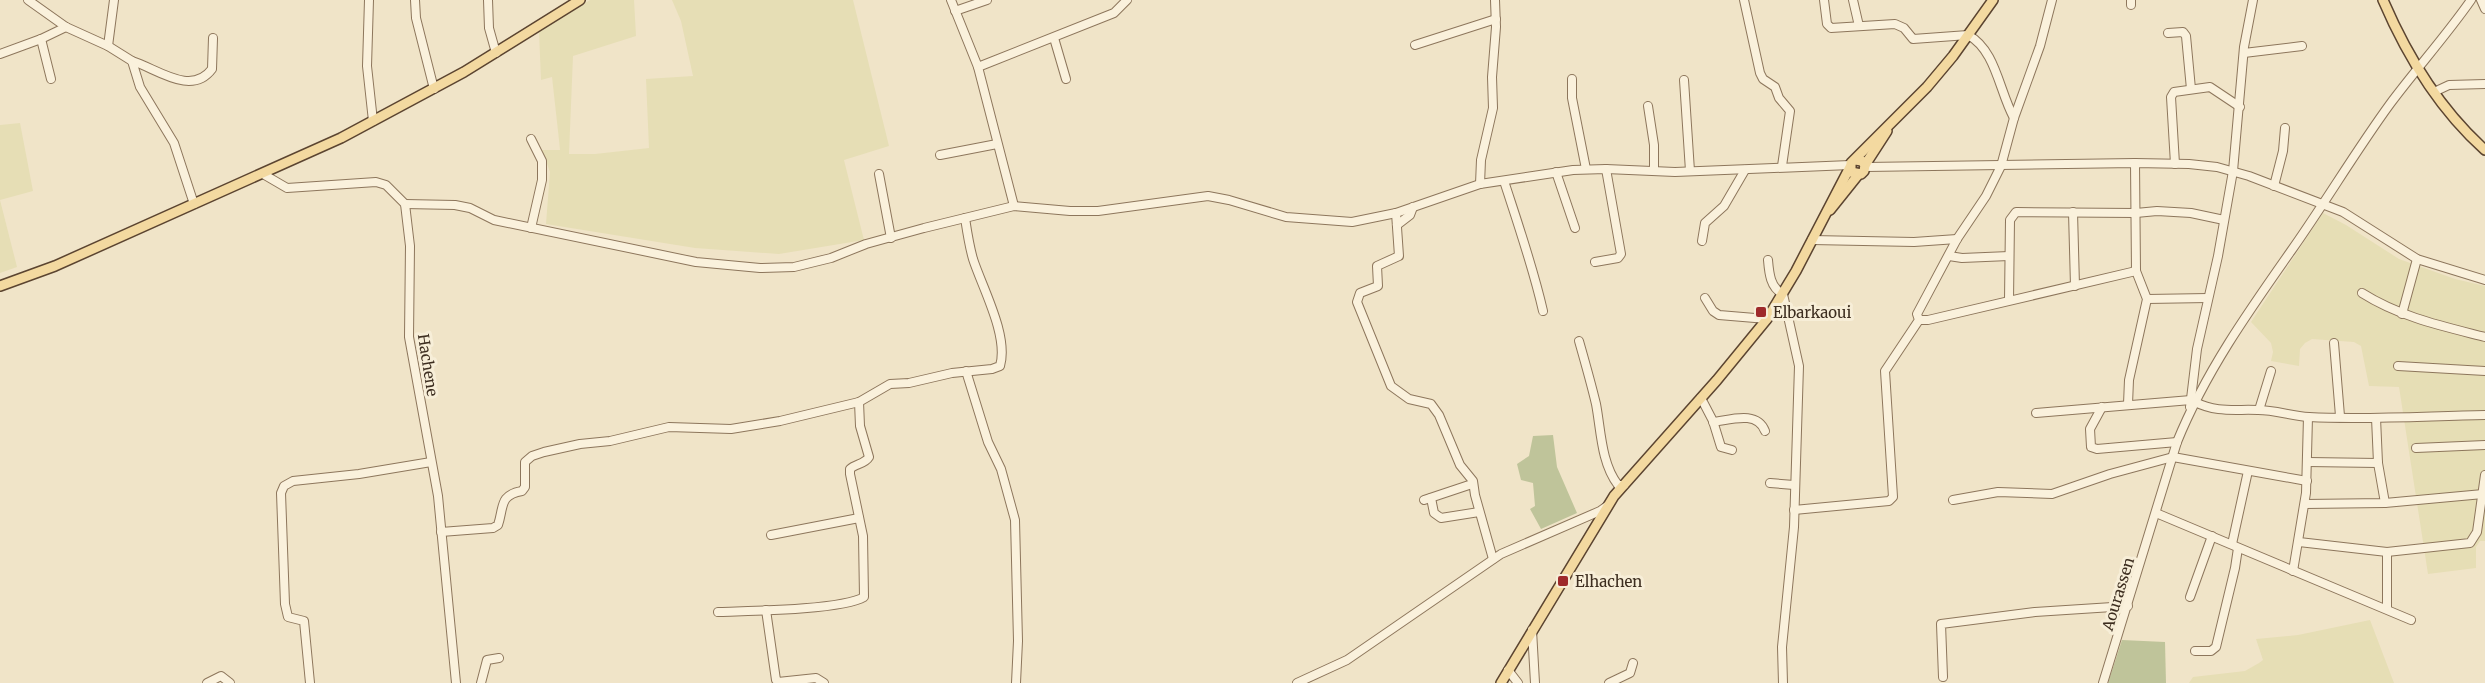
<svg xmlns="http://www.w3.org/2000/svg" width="2485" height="683" font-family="Merriweather,serif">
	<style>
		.farmland { fill: #e6deb5 }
		.cemetery { fill: #bfc49a }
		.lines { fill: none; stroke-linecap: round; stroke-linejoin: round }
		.minor-casing { stroke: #8d765c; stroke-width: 10 }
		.major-casing { stroke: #5b4430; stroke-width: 12 }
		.minor { stroke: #faf1dc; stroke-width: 8 }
		.major { stroke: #f3d9a0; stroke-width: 9 }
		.poi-dot { fill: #9e2a2b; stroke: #f7eed8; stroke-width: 2 }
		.labels { text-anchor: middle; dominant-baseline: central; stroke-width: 6; stroke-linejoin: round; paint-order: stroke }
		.poi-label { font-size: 15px; fill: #3d2e20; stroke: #f7eed8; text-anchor: start }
		.street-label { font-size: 15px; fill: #3d2e20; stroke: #f7eed8 }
	</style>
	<rect width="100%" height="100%" fill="#f0e4c8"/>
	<!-- farmland -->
	<g class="farmland">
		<polygon points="590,0 634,0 636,36 573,56 569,154 595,154 649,148 646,79 693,76 681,21 672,0 853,0 889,146 844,160 864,240 779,254 695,248 546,224 550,172 542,150 560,150 559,140 552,77 541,80 539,32"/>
		<polygon points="20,123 33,191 0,200 17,267 0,273 0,125"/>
		<polygon points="2323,213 2346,225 2399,259 2455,279 2485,286 2485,541 2480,541 2476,547 2476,568 2428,574 2399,387 2369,386 2361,346 2354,342 2312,339 2305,343 2300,349 2299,366 2271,361 2273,352 2271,343 2251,322"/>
		<polygon points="2370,620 2394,683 2189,683 2193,677 2245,671 2259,663 2263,660 2256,639 2298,635"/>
	</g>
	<!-- cemetery -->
	<g class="cemetery">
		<polygon points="1553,435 1557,467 1577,513 1541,529 1530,509 1535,506 1533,483 1521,480 1517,464 1529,456 1533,436"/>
		<polygon points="2122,640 2165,642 2166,683 2108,683"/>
	</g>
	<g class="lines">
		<defs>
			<g id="minor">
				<polyline points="28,0 66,27 108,46 132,61 140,87 174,143 194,204"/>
				<polyline points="369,0 367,66 373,121"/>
				<polyline points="415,0 416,18 434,89"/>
				<polyline points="488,0 489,28 496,53"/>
				<polyline points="951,0 978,67 1014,206"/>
				<polyline points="1744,0 1760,73 1763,79 1775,87 1779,98 1790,111 1782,166"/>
				<path d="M1824,0L1827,24L1831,28L1895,24L1904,28L1913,39L1968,35C1996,50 1999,91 2014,118"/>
				<polyline points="1853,0 1859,26"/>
				<polyline points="2131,0 2131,5"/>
				<polyline points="2481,0 2485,9"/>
				<polyline points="955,11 987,0"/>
				<polyline points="2168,33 2183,32 2186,36 2191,89"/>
				<polyline points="1054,38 1066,79"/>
				<polyline points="41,39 51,79"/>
				<polyline points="1415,45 1496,19"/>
				<polyline points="108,46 114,0"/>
				<polyline points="2244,53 2302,46"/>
				<polyline points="0,54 41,39 66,27"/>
				<path d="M132,61C156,68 191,97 212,69L213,38"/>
				<polyline points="978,67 1114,13 1127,0"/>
				<polyline points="1572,79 1572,98 1586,169"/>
				<polyline points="1684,80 1690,171"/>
				<polyline points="2434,92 2449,85 2485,84"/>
				<polyline points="1648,106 1654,145 1654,170"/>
				<polyline points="940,155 997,144"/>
				<polyline points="2175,164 2171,97 2174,92 2210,87 2240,107"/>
				<polyline points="1866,167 2135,163 2189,164 2217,167 2249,176 2343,212 2417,259 2485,280"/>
				<polyline points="1556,172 1575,228"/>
				<polyline points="263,174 287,188 376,182 386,185 405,204 410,246 409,337 438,496 456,683"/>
				<polyline points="879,174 891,238"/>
				<path d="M1504,181C1518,224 1533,267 1543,311"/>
				<polyline points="1480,184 1481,160 1493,108 1492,77 1496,27 1495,0"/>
				<polyline points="2274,186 2283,151 2285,128"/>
				<polyline points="405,204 455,205 470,208 494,220 696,262 760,268 794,267 831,258 866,244 924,228 1014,206 1070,211 1098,211 1208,196 1229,200 1286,217 1352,222 1396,213 1480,184 1573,170 1606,169 1675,172 1850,165"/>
				<polyline points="2073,212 2075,286"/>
				<polyline points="1396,213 1399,256 1377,266 1378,286 1360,293 1357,302 1391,386 1409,399 1431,404 1439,415 1460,465 1473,481 1475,495 1493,559"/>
				<polyline points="1397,225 1410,215 1413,207"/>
				<polyline points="531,228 542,180 542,161 531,139"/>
				<polyline points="1812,240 1914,242 1957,239"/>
				<polyline points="1702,241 1705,223 1724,206 1745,170"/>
				<polyline points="1949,256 1962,258 2009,256"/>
				<path d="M1768,260C1769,272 1770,288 1783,294L1799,366L1794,527L1782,647L1783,683"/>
				<polyline points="1595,262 1618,258 1621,254 1606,169"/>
				<path d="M2362,293C2400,317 2442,326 2485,337"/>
				<polyline points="1705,298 1713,311 1719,315 1767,319"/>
				<polyline points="2147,299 2208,298"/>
				<polyline points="2009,300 2010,220 2016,212 2136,213 2157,211 2191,213 2224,220"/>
				<polyline points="2402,314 2417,259"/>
				<polyline points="1919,320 1928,320 2136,271"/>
				<path d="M1579,341C1585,362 1591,383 1596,404C1601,430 1601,463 1618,485H1624"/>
				<polyline points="2334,343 2340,416"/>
				<polyline points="2398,366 2485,371"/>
				<polyline points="966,371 988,442 1001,469 1015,520 1018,641 1016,683"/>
				<polyline points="1701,398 1713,421 1721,447 1732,450"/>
				<path d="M2195,402C2217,413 2235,409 2258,410C2275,410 2292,416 2309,417C2367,420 2426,416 2485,415"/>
				<polyline points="2128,404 2129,380 2147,299 2136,271 2135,163"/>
				<polyline points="2102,407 2090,429 2091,447 2097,449 2177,442"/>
				<polyline points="2190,407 2197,349 2218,256 2233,171 2244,47 2253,0"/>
				<polyline points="2259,410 2271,371"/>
				<polyline points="2036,413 2191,400"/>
				<polyline points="2376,418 2378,463 2385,503"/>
				<path d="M1713,422C1730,420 1757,410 1765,431"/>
				<polyline points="2416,448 2485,445"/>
				<polyline points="2308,462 2378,463"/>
				<polyline points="1770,483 1794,485"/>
				<polyline points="1431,498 1434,513 1441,518 1479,512"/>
				<polyline points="1424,500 1472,484"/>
				<polyline points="1953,500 1998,492 2052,494 2110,474 2173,457 2307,481"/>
				<polyline points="2305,504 2385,503 2483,494"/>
				<polyline points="1794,510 1889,501 1893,497 1885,371 1919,320 1917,314 1957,239 1986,196 2001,166 2014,118 2040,46 2052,0"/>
				<polyline points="2156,513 2411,620"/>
				<path d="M441,532L493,528L498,525C504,507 499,495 522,491L525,487V462L532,456L544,452L580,444L610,441L669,427L731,429L780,421L859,402L890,384L909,383L952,373L992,369L1000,366C1009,336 982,287 973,259C969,245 967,231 965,218"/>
				<polyline points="771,535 859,518"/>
				<polyline points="2299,542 2387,552 2470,543 2477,532 2485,475"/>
				<polyline points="2232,544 2248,471"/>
				<polyline points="2293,571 2306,493 2308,417"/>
				<polyline points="2190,597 2212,536"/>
				<polyline points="2387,608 2387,552"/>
				<polyline points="766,610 776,680 778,682 816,678 824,683"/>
				<path d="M718,612C748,611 842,610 864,597L863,536L850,474V469C855,464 865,464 869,457L860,426L859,402"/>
				<polyline points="1532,630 1535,683"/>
				<polyline points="2195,651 2211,651 2216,647 2235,568 2238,548"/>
				<polyline points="1508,670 1518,683"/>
				<polyline points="1943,677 1941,624 2035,612 2128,606"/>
				<polyline points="207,683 221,676 230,683"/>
				<polyline points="310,683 304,621 288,617 285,604 281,493 284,486 293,481 359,474 431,462"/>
				<polyline points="481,683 487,660 499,658"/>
				<polyline points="1297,683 1347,660 1501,554 1600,511 1607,506"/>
				<polyline points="1609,683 1630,673 1633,663"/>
				<path d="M2103,683L2177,442C2205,373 2248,312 2291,251C2325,203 2355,152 2390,104C2416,69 2446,36 2471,0"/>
			</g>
			<g id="major">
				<path d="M2383,0C2407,56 2439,109 2485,150"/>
				<polyline points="1855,160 1862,161 1865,165 1864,171 1861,174 1851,172 1851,163 1927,87 1953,56 1993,0"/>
				<polyline points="1865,165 1887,131"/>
				<polyline points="1830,210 1858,175"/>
				<polyline points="0,286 55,266 341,138 464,72 580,0"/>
				<polyline points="1501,683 1614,496 1717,380 1767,319 1796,271 1850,167"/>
			</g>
		</defs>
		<!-- minor casing -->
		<use href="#minor" class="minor-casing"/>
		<!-- major casing -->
		<use href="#major" class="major-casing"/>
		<!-- minor -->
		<use href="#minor" class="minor"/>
		<!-- major -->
		<use href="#major" class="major"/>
	</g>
	<!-- markers -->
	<g class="poi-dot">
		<rect x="1755" y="306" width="12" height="12" rx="3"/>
		<rect x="1557" y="575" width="12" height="12" rx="3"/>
	</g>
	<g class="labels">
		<!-- poi labels -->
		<g class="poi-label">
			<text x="1773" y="312">Elbarkaoui</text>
			<text x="1575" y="581">Elhachen</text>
		</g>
		<!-- street labels -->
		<g class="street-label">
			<text transform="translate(428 365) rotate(81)">Hachene</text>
			<text transform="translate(2118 594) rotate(-73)">Aourassen</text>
		</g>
	</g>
</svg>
